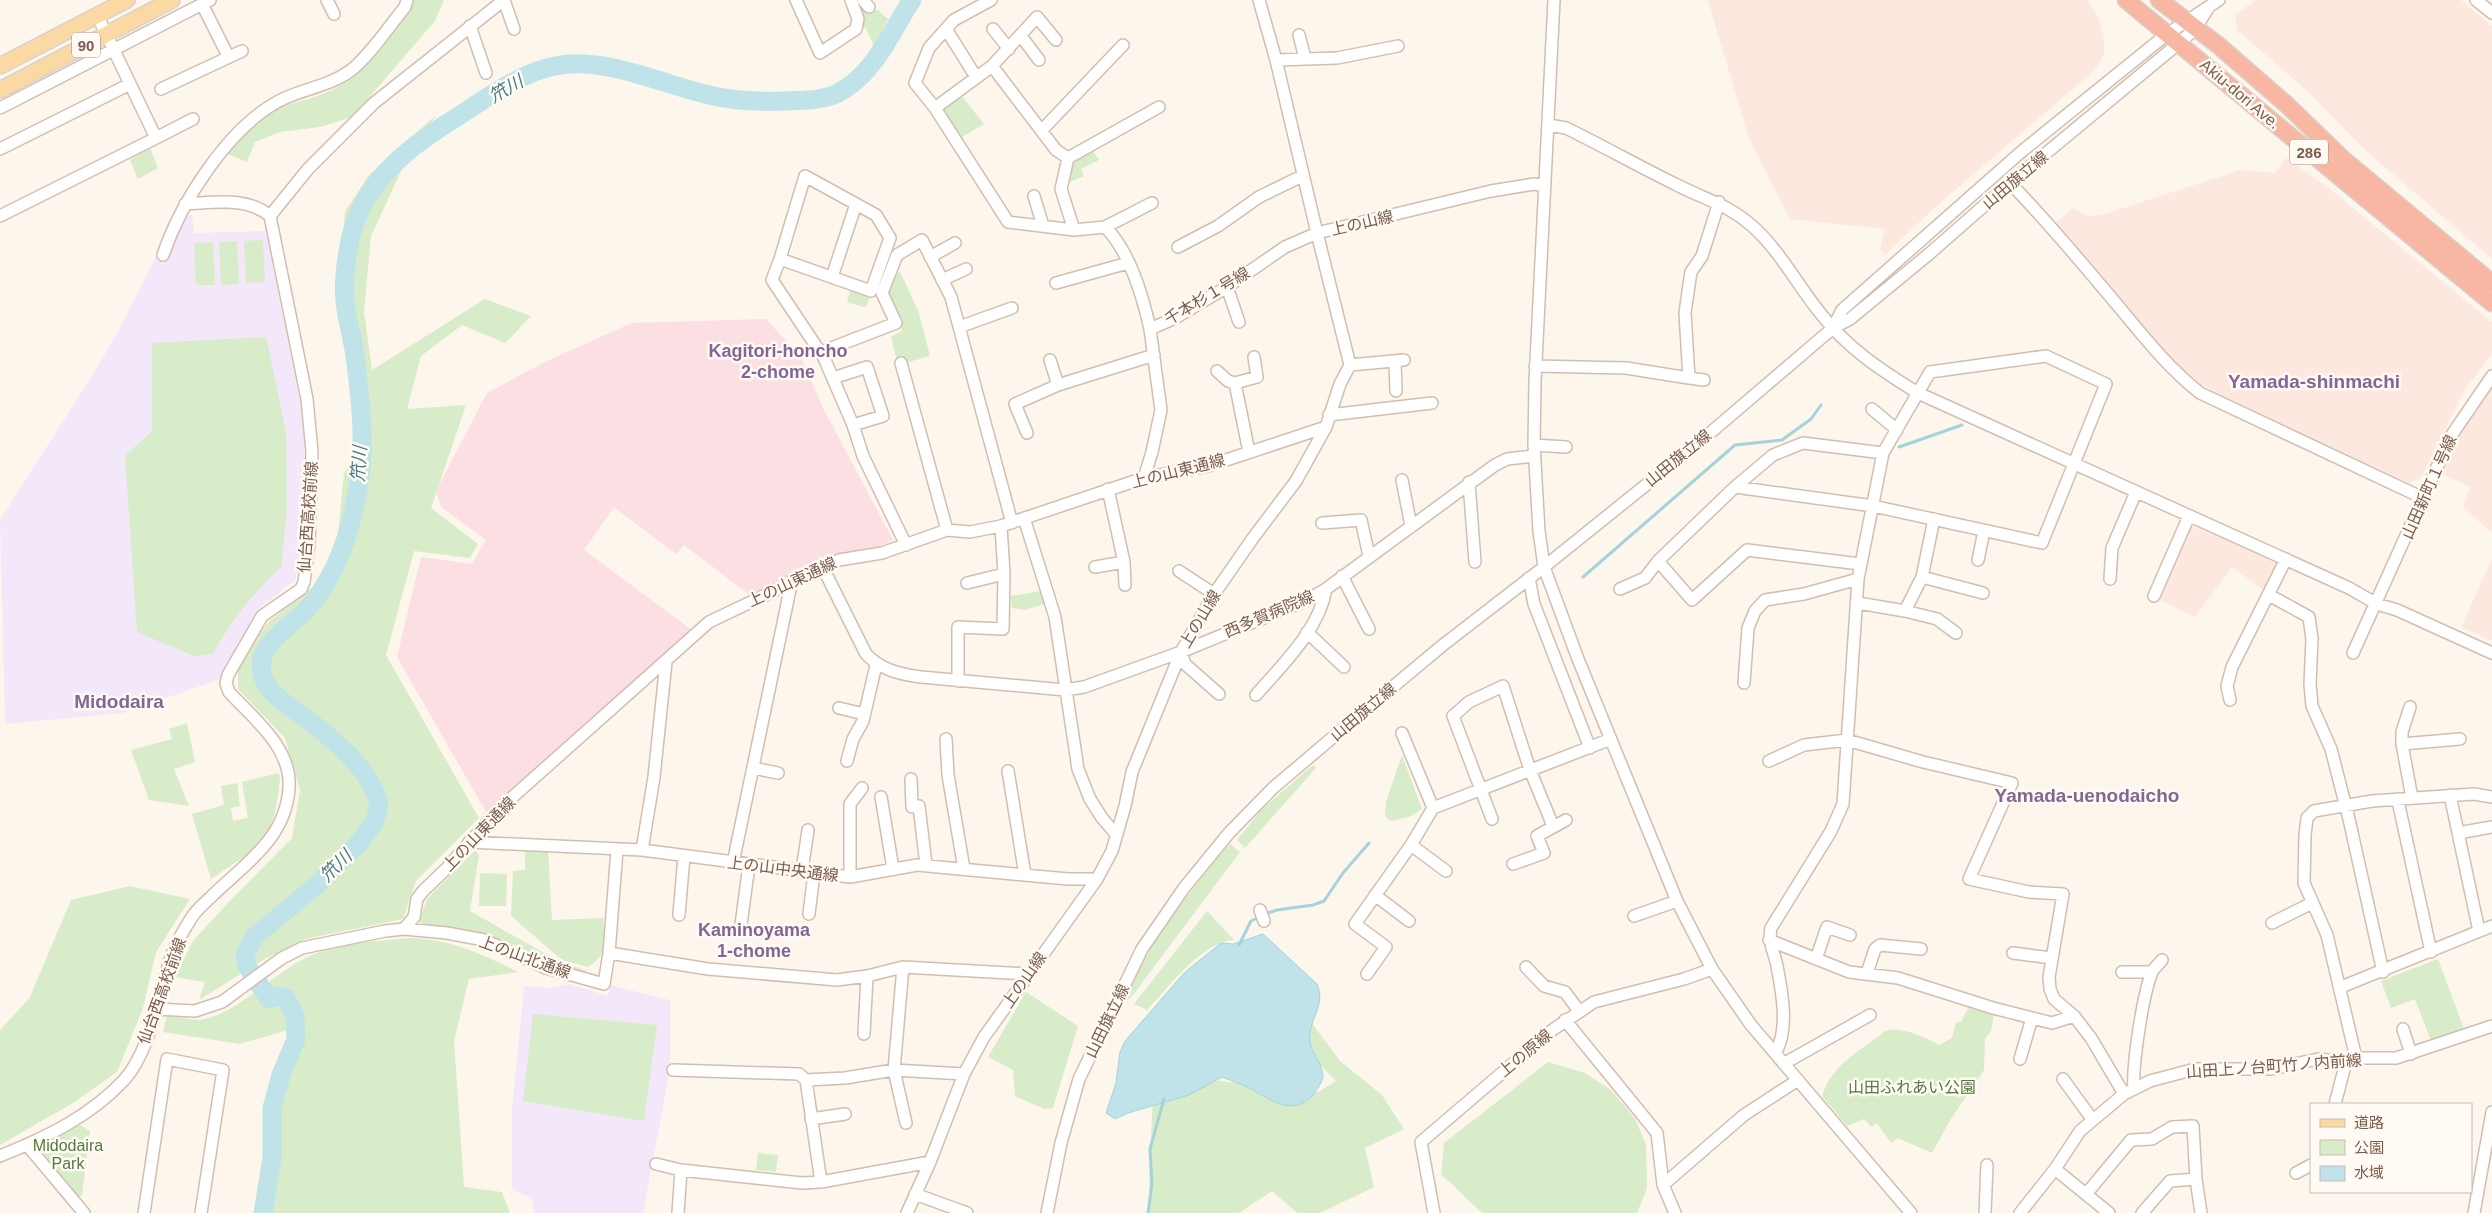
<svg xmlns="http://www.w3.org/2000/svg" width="2492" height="1213" font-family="Helvetica,'Noto Sans JP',sans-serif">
<rect width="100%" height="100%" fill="#fdf6ec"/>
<path fill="#fde8e0" d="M1708,0h380l11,19 5,18v17l-8,15 -163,140 -48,46 -5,-6 5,-20 -95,-10 -41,-80z
M2256,0h205l31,26v233l-126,-108 -60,-61 -69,-60 -2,-15z
M2286,158l40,28 166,136v32l-28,37 -43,87 -12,5 -192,-89 -29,-20 -24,-22 -108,-129 17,-15 14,8 15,-1 138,-45 35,3z
M2492,386v147l-29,-26 7,-20 -30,-14 13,-31z
M2191,526l88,35 -14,30 -33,-24 -37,50 -37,-18z
M2492,559v82l-31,-14z"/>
<path fill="#f3e8fa" d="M186,215h6l2,18 72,-2 35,176 5,66 -3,71 -8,36 -38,30 -39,70 -95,33 -118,11 -5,-204 90,-141 25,-42 43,-84z
M569,984l39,12 2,-11 60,15v70l-27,143h-109l-2,-15 -20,-8v-80l12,-124 27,2z"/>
<path fill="#fbdfe3" d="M766,319l35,38 22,51 70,132 -18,8 -31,4 -37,14 -56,30 -67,-51 -8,9 -62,-47 -30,43 109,81 -103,88 -101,98 -92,-160 24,-100 51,7 14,-24 -45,-33 -5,-16 51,-98 60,-32 85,-38z"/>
<path fill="#d8ecc9" d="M411,0h33l-9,21 -83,96 -32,10 -40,5 -25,10 -8,20 -20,-8c12,-17 33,-40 54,-47 22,-7 47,-12 67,-26 27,-20 45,-54 63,-81z
M862,5l7,5h9l10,9 -14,28 -8,-19h-6l-2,-19z
M961,95l23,29 -27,16 -18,-29z
M436,115l-32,50 -33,71 -7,76 8,58 113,-71 46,17 -26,27 -43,-18 -41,31 -14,53 59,-4 -35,103 47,36 -8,14 -56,-7 -28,104 93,163 -63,63 -13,38 -98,20 -40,20 -66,41 6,-18 -30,-5 18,-36 33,-36 66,-67 8,-48 -15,-52 -47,-49v-20l29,-46 43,-34 23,-4 11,-112 22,-30 -18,-74 -10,-55 7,-102 23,-36z
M150,148l8,20 -20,11 -8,-19z
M1093,151l6,9 -18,9 3,7 -14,6 1,-19z
M263,240l2,42 -19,1 -2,-42z
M237,241l2,43 -18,1 -2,-43z
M213,242l2,43h-19l-2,-42z
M900,271l19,42 11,43 -32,9 -7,-28 11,-6 -16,-37 9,-18z
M851,288l20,4 -4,13 -3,2 -17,-5z
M266,337l20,95 1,76 -6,59c-27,26 -50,53 -68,87l-19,2 -57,-24 -12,-176 27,-25v-88z
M1042,591l2,13 -19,6 -13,-2 -1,-12z
M187,723l8,39 -21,7 15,37 -40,-6 -18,-50 41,-11 -3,-10z
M1402,755l20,54 -13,8 -19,4 -5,-5 1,-14z
M1313,765l3,3 -71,80 -8,-8 25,-31z
M278,773l2,3c-4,62 -19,70 -69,103l-19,-65 32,-9 -3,-19 16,-3 3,23 -9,2 2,13 15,-3 -6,-36z
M1230,844l10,8 -107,143 -8,8 -3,-2 36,-66 54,-71z
M525,848l23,1 4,71 51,-2c1,22 6,37 -15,49l-26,-7 -51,-44 2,-45 12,-1z
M475,850l4,5 -9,56 83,47 34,13 -4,5 -33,-11 -35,-20 -47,-15 -45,-4 -4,-4 8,-23z
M480,873l27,1 -1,32h-27z
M130,886l60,13 -34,53 -13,56 -26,64 -44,31 -73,42v-115l29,-31 42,-99z
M1207,911l27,29c-33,2 -65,47 -87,70l-13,-6z
M412,938c43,3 68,15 106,34l-49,7 -15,62 10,146 38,5 8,21h-238l16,-183 -48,14 -77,-12 4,-17c9,1 21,5 31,5 39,-4 75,-48 112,-64 32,-14 68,-15 102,-18z
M2438,959l26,70 -33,12 -16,-42 -24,9 -10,-27z
M1026,992l52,34 -25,82 -9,1 -29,-13 -2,-26 -25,-13z
M1968,1008l26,7 -3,17 -6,6 -1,32 -33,49 -19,34 -34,-15 -7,5 -14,-20 -6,4 -7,-8 -17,7 -25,-30c11,-34 38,-44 63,-65 17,-5 39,6 54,14l13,-7 4,-16h5z
M533,1014l124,11 -13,96 -121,-20z
M1308,1018l32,43 42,34 22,34 -39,19 9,39 -54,26h-23l-25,-22 -33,22h-91l5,-122 50,-12 115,13 18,-11 -41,-42z
M1548,1062l37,11 26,17 24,29 11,25 1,44 -10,25h-155l-41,-39 3,-31z
M80,1125l10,6 -8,64 -5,4 -38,-52z
M758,1153l20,2 -2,17 -20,-2z"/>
<path fill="#bfe3e8" stroke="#a5d3da" d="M1263,934l54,50c10,22 -10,36 -7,59 2,11 12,20 13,32 0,7 -6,14 -10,20 -20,22 -42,5 -62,-6 -9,-5 -19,-8 -29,-12l-33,18 -61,18 -13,6 -9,-6 10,-30 4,-31 5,-11 59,-68 37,-30 12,1z"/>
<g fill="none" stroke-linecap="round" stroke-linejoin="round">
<path stroke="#a5d3da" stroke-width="3" d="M1899,447l63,-22
M1583,577l152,-132 47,-5 29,-21 10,-14
M1265,914l12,-4 36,-5 11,-4 19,-28 26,-30
M1239,945l12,-24 8,-4
M1148,1213l4,-29 -2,-35 14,-50"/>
<path stroke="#bfe3e8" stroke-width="19" d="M263,1213l9,-55v-50l9,-33 15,-36 -1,-23 -9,-18 -7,-2 -10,3 -22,-33 -2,-11 9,-18 64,-53 42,-42 15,-21 4,-16c-8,-34 -39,-60 -66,-81 -17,-14 -46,-28 -51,-51 -7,-27 28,-46 44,-63 32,-34 46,-82 53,-128 7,-41 1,-86 -4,-127 -2,-15 -7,-31 -9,-46 -4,-24 0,-50 5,-73 12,-50 51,-84 92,-110 33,-20 74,-53 112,-60 47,-10 105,17 150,28 26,7 53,8 80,7 18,-1 37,0 53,-8 37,-19 52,-60 74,-93"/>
<g stroke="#d1beb0" stroke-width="14">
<path id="minor" d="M327,0l7,14
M796,0l24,53 36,-24 2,-10 -7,-19
M863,0l6,7
M991,0l-37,20 -25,28 -14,35 20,25 73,114 66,8
M1554,0l-19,382 -1,63 5,86 5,36 34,92 99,242 35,68 39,56 160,188
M2476,0l16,13
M202,4l26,52
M470,26l16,47
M946,29l30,48
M993,29l16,20
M1299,35l6,23
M1021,36l18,24
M1276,60l61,-2 61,-12
M992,66l64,84 12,8
M161,89l81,-38
M0,108l210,-108
M935,108l57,-42 45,-49 19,23
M1549,125l17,3c37,18 74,39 111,57 27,14 50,19 74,40 29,25 46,60 70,89 26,34 61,57 97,79l431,195 28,16 20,6 95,43
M1042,130l81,-85
M156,138l37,-19
M0,149l130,-65
M2010,183c40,41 77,86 114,130 24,29 46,56 76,80l223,105
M1034,196l9,30
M0,216l156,-78 -59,-123
M270,216l38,-47 66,-66 130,-103 10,29
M1105,227l47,-24
M1178,247l40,-21 41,-29 43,-21
M163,255c18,-53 64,-125 114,-153 23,-13 51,-15 73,-31 18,-13 40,-46 55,-64l2,-7
M930,257l25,-14
M780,259l25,-83 71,39 14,23 -19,53 -91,-32 -8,21 52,78 29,67 10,31 43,89
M832,277l24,-73
M942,280l24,-11
M1056,283l72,-20
M1227,287l12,35
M959,327l53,-19
M1833,328l9,-18 179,-158 146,-118 52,-34
M1150,329c-7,-32 -21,-79 -45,-102l-31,3 -13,-41 7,-31 91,-51
M821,352l75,-29 -14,-30 15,-38 25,-15 29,57 61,226
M1050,360l8,25
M1395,361l1,30
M901,363l46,167
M1350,365l54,-5
M1535,366l91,2 63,10
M1217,371l11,10 7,2
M833,378l34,-11 16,49 -30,9
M1704,380l-15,-2 -4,-65 3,-21 3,-20 11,-16 17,-54
M1872,409l25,21
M1329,415l103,-12
M1027,433l-12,-29 43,-19 96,-30
M1534,445l32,2
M1249,452l-14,-69 22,-6 -3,-20
M1144,478l8,-26 9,-42 -11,-81 25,-11 52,-31 58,-40 32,-14 -41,-173 -17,-60
M1402,480l9,46
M1469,482l6,80
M1735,487l138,19 169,37 64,-159 -60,-28 -116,16 -47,81 -25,126 -15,225 -12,27 -60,97c-3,17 3,22 6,38 5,26 12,62 -1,86
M1108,489l16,73 1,23
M1024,518l31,99 23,152 12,30 12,19 14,16
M1322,523l39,-3 8,36
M1978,560l6,-29
M1658,561l34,39 55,-50 113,14
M822,566l44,88c15,16 33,20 55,23l144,13 19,-3 97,-35 126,-52 19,-11 169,-124 12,-6 27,-3
M1095,567l29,-5
M1179,571l35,23
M1342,576l27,53
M1922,577l61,16
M1529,578l5,26 56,144
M2110,579l2,-31 24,-56
M967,583l37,-9
M1620,589l25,-11 13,-17 77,-74 38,-32 30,-12 80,10
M2269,595l40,22 3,22 -2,45 2,22 19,43 18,70 34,153
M2154,596l35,-80
M1858,603l47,8 32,8 19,14
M1905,611l17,-34 12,-58
M1307,632l37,35
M1181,652l4,12 34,30
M2353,653l98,-217 41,-60
M958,681v-54l45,2 1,-55 -3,-48
M1744,683l4,-55 7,-17 10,-11 39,-6 54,-15
M1256,695c27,-31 63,-65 70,-106
M2230,700l-3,-14 5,-19 54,-108
M2410,707l-8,25v12l10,54
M839,708l25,6
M1402,733l31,75
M946,739l2,36 16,94
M2402,744l58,-5
M847,761l6,-22 10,-18 13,-56
M1769,761l35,-16 43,-5 76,22 89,21 -43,96 60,13 34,2 -14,83 1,12 4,10 20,17 17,22 33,56
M753,768l25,5
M1008,771l17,104
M911,779l1,28 7,-1 7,59
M2450,795l29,136
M881,797l12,72
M2398,801l33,151
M1492,819l-39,-103 16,-14 34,-16 27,84 23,56
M2458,833l34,-6
M469,842l173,8 208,27 67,-12 151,14h29
M1411,845l35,26
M642,850l12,-73 12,-115
M733,863l59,-283
M1513,864l31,-11 -7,-17 29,-16
M802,871l6,-41
M850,877v-73l12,-16
M1375,895l34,26
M1260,910l4,11
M809,914l5,-41
M679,915l5,-59
M1634,916l43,-15
M2272,923l40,-20
M741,925l8,-60
M404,929l10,-12 3,-18 6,-8 24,-23 50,-57 212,-189 130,-62 43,-7 65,-23 23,2 31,-6 143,-48 64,-12 118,-39
M1769,940l80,32 49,6 95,30 59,15 22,-7
M609,953l99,16 129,11 30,-4 36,-9 125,7
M2013,953l39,5
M1816,959l11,-32 23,8
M903,967l-9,103 12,53
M1526,967l18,19 21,6 14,19
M2122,972h30
M1867,973l8,-24 5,-4 41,4
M1367,974l19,-27 -31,-23 56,-79 22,-37 178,-69
M2341,987l151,-61
M156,1009l39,2 27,-9 60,-44 20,-10 83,-17 19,-2 43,4 37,7 62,28 58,16 5,-31 8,-103
M1565,1020l92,113 6,52 12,28
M2403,1029l8,25
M864,1034l3,-58
M2356,1058l-29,-123 -23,-52 1,-48 2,-17 7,-7 58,-10 102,-7 18,3
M2020,1059l12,-41
M1785,1063l85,-48
M673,1070l126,4 7,6 39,-2 49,-8 70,4
M2063,1079l29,40
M806,1080l15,102
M2134,1089c-2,-24 9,-95 18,-117 2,-4 7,-8 10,-12
M2335,1104l11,-42
M811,1119l34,-5
M27,1145l57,68
M0,1156c45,-18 91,-40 124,-76 27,-29 35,-89 48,-126 5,-13 13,-26 20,-37 5,-8 14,-15 21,-22 33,-32 73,-57 76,-107 3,-40 -35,-69 -60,-96l-3,-9 2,-8 34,-59 39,-27 3,-7 5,-38 3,-92 -5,-53 -37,-183c-23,-20 -57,-13 -85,-12
M656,1164l25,6
M2055,1169l54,44
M2296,1173l15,-8
M1663,1185l81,-70 54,-35
M2087,1193l44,-53 21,-1 20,-12 21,-1 3,53 5,34
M915,1194l52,19
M144,1213l23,-154 56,11 -22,143
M678,1213l3,-43 121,13 19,-1 109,-20
M907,1213l23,-51 34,-88 20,-37 113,-158 15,-28 13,-45 7,-34 49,-120 33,-58 39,-56 43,-57 30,-54 14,-43 10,-19 -33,-132 174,-42 43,-7 11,2
M1047,1213l14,-70 18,-64 63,-130 42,-61 45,-55 44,-45 92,-78 78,-65 101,-78 159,-128 130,-111 17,-9 79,-65 81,-71 169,-140 16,-14 14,-22
M1434,1213l-13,-71 130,-111 43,-29 90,-23 28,-10
M1985,1213l2,-48
M2020,1213l35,-44 25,-38 44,-37 26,-13 45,-12h77l46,-10 28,3 10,-4h40l96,-32
M2142,1213l28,-32 26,-2
M2474,1213l18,-101"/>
</g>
<g stroke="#dad1cd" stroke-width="18">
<path id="major" d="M0,66l127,-66
M0,90l172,-90"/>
</g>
<g stroke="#dad1cd" stroke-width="19">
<path id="highway" d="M2126,0l366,303
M2159,0l59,45 68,59 58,56 148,123"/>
</g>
<use href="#minor" stroke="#fff" stroke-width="11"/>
<use href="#major" stroke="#fbd9a5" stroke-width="15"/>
<use href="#highway" stroke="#f7b7a3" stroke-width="16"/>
</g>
<g text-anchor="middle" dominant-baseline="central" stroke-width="5" stroke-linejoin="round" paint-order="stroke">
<g fill="#fffaf3" stroke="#a28b7f" stroke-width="1">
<rect x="72" y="32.5" width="28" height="25" rx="4"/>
<rect x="2290" y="139.5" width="38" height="25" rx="4"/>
</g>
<g font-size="15" font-weight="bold" fill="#7a5c4d">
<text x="86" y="45">90</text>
<text x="2309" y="152">286</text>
</g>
<g font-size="16" fill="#7a5c4d" stroke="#fffaf3">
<text transform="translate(2240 94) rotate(40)">Akiu-dori Ave.</text>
<text transform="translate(2015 180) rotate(-40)">山田旗立線</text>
<text transform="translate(1362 223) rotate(-13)">上の山線</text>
<text transform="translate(1207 296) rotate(-31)">千本杉１号線</text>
<text transform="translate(1678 458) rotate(-39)">山田旗立線</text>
<text transform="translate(1178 471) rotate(-14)">上の山東通線</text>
<text transform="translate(2429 487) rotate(-66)">山田新町１号線</text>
<text transform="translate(308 517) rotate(-86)">仙台西高校前線</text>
<text transform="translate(792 582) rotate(-25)">上の山東通線</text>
<text transform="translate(1269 614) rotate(-23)">西多賀病院線</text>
<text transform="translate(1200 619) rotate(-59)">上の山線</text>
<text transform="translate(1363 712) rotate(-40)">山田旗立線</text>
<text transform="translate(479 834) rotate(-46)">上の山東通線</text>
<text transform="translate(783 869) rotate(7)">上の山中央通線</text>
<text transform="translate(525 957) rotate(20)">上の山北通線</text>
<text transform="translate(1024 980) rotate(-55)">上の山線</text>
<text transform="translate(162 991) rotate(-70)">仙台西高校前線</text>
<text transform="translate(1107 1021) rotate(-64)">山田旗立線</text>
<text transform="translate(1525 1053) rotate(-40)">上の原線</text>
<text transform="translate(2274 1066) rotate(-4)">山田上ノ台町竹ノ内前線</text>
</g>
<g font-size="16" fill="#537a41" stroke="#fffaf3">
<text x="1912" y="1087">山田ふれあい公園</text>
<text x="68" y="1145">Midodaira<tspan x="68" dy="18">Park</tspan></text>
</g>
<g font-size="18" font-style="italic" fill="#437c86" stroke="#fffaf3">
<text transform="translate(506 89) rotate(-30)">笊川</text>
<text transform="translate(359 464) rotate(-86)">笊川</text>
<text transform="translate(336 866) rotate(-45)">笊川</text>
</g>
<g font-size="18" font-weight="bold" fill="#846695" stroke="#fffaf3">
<text x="778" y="351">Kagitori-honcho<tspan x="778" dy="21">2-chome</tspan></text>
<text x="754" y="930">Kaminoyama<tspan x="754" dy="21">1-chome</tspan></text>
</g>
<g font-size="19" font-weight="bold" fill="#846695" stroke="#fffaf3">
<text x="2314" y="381">Yamada-shinmachi</text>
<text x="119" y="701">Midodaira</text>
<text x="2087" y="795">Yamada-uenodaicho</text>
</g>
</g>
<rect x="2310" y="1103" width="162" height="90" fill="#fffaf3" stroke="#cabbb1"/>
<rect x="2320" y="1119" width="25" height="8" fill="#fbd9a5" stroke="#cabbb1"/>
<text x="2354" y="1128" font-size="15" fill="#7a5c4d">道路</text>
<rect x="2320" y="1140" width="25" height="15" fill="#d8ecc9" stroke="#cabbb1"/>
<text x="2354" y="1153" font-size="15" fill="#7a5c4d">公園</text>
<rect x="2320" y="1166" width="25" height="15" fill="#bfe3e8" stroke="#cabbb1"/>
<text x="2354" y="1178" font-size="15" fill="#7a5c4d">水域</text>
</svg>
